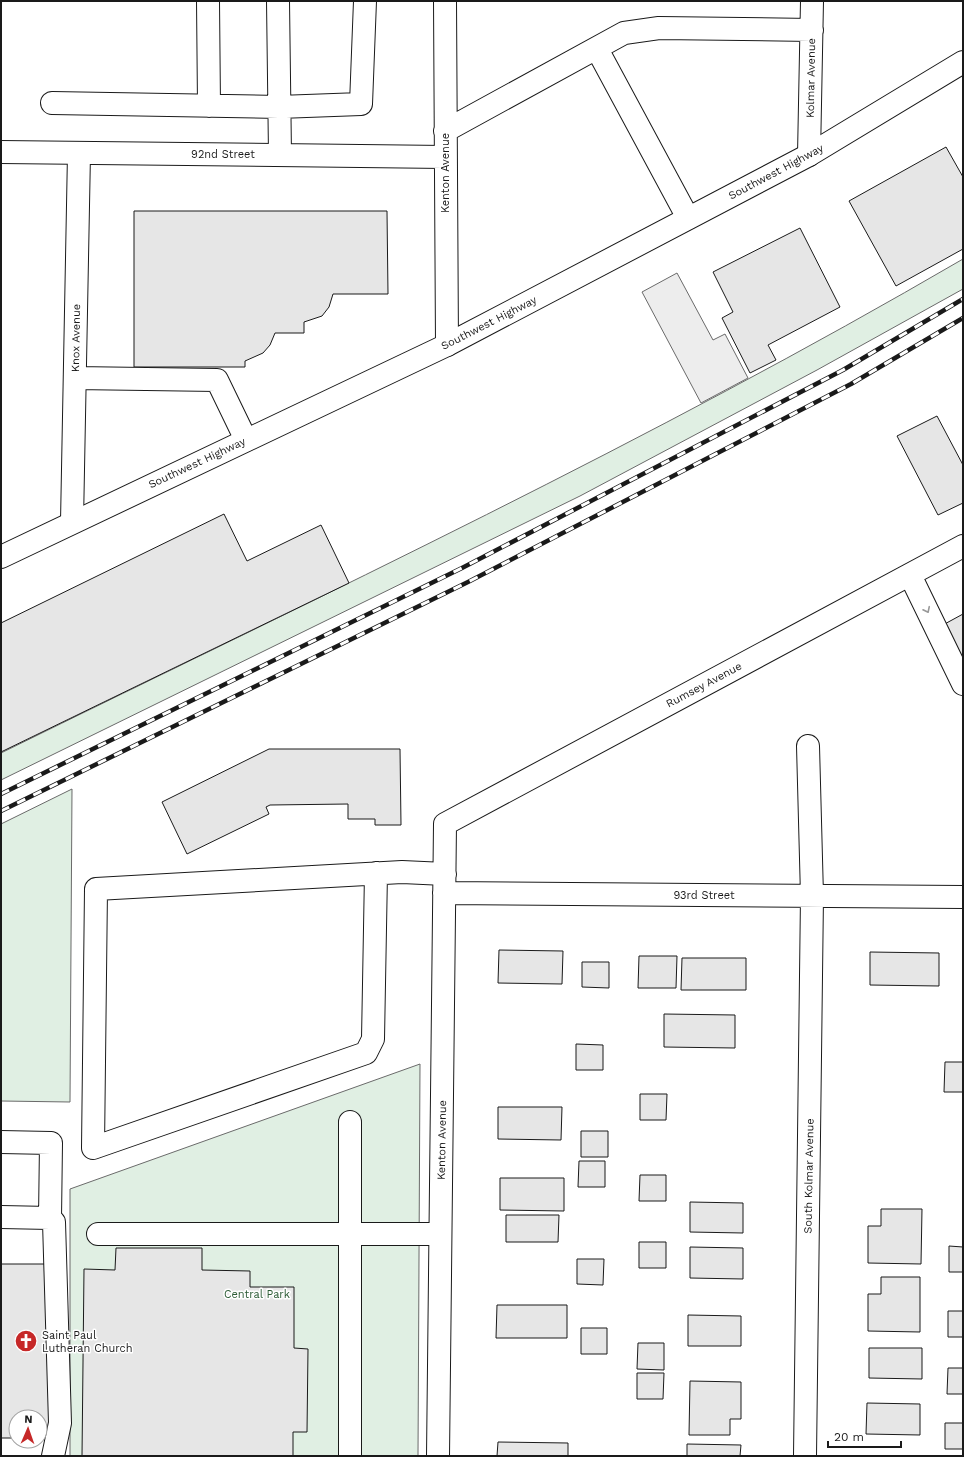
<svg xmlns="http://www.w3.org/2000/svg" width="964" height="1457" font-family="'Work Sans',sans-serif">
<rect width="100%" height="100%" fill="#fff"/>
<path fill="#e0efe3" stroke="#6a6a6a" d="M963,259v30l-146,81 -237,126 -579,284v-27c324,-159 650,-312 962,-494z
M72,789l-2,313 -69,-1v-277z
M420,1064l-2,392h-348v-267z"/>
<path fill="#ededed" stroke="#6a6a6a" d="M677,273l36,67 12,-6 23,44 -47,25 -59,-111z"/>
<path fill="#e6e6e6" stroke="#1a1a1a" d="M946,147l17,30v72l-67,37 -47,-85z
M134,211h253l1,83h-55l-4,13 -7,9 -18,6v11h-29l-5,12 -7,8 -18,8v6h-111z
M800,228l40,79 -72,38 8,15 -26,13 -28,-55 11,-6 -20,-40z
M937,416l26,49v38l-25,12 -41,-79z
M224,514l23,47 74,-36 28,58 -348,169v-129z
M963,614v50l-22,-38z
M269,749h131l1,76h-26v-6h-27v-15l-78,1 -4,2 3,7 -82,40 -25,-52z
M499,950l64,1 -1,33 -64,-1z
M870,952l69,1v33l-69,-1z
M639,956h38l-1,32h-38z
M682,958h64v32h-65z
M582,962h27v26l-27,-1z
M664,1014l71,1v33l-71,-1z
M576,1044l27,1v25h-27z
M945,1062h18v30h-19z
M640,1094h27l-1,26h-26z
M498,1107h64l-1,33 -63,-1z
M581,1131h27v26h-27z
M579,1161h26v26h-27z
M640,1175h26v26h-27z
M500,1178h64v33l-64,-1z
M690,1202l53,1v30l-53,-1z
M881,1209h41l-1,55 -53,-1v-37h13z
M506,1215h53l-1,27h-52z
M639,1242h27v26h-27z
M949,1246l14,1v25h-14z
M690,1247l53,1v31l-53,-1z
M116,1248h86v22l48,1v16h44v61l14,1 -1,83h-14v24h-211l2,-187 31,1z
M577,1259h27l-1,26 -26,-1z
M1,1264h50l-1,175h-10v-22h-24v21h-15z
M881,1277h39v55l-52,-1v-37h13z
M497,1305h70v33h-71z
M948,1311h15v26h-15z
M688,1315l53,1v30h-53z
M581,1328h26v26h-26z
M638,1343h26v27l-27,-1z
M869,1348h53v31l-53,-1z
M948,1368h15v26h-16z
M637,1373h27l-1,26h-26z
M690,1381l51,1v37h-11v16h-41z
M867,1403l53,1v31l-54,-1z
M945,1423h18v26h-18z
M498,1442l70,1v13h-71z
M687,1444l54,1 -1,11h-53z"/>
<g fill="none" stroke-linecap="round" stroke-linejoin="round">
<g stroke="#1a1a1a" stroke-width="24">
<path id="minor" d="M208,1l1,105
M278,1l2,154
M445,1l2,344
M597,49l91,169
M52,103l227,4 82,-3 4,-103
M445,131l179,-98 35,-5 153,2
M1,152l444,5
M809,155l3,-154
M75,378l142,2 29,60
M72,522l7,-369
M910,575l53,109
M376,873l-3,166 -7,14 -273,95 3,-259 306,-17 43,2
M444,893l519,4
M1,1142l50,1 -1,75 -49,-1
M50,1218l4,4 6,201 -7,33
M98,1234h342
M350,1456v-334
M438,1456l7,-632 518,-278
M805,1456l7,-560 -4,-150"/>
</g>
<g stroke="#1a1a1a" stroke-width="24">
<path id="major" d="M1,557l446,-212 362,-190 154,-93"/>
</g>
<use href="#minor" stroke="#fff" stroke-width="22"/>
<use href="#major" stroke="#fff" stroke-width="22"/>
<g stroke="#1a1a1a" stroke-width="4.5">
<path id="rail" d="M1,794l461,-226 381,-198 120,-71
M1,811l467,-229 383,-198 112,-66"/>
</g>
<use href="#rail" stroke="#fff" stroke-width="3" stroke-dasharray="9" stroke-linecap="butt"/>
</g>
<defs><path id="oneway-chevron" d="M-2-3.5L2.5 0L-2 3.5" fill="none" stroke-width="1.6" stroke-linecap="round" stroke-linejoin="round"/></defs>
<use stroke="#989898" href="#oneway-chevron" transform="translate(927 610) rotate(64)"/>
<defs>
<g id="church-disc" transform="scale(1.15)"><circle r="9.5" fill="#c62828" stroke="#fff"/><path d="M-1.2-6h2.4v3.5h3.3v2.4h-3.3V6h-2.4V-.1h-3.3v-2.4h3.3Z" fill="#fff"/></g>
</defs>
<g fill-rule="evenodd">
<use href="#church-disc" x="26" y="1341"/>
</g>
<g text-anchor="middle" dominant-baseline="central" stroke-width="3" stroke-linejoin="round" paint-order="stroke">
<g font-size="11" fill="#1a1a1a" stroke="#fff">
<text transform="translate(811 78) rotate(-89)">Kolmar Avenue</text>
<text x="223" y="154">92nd Street</text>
<text transform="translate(776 172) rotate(-28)">Southwest Highway</text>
<text transform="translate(445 173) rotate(-90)">Kenton Avenue</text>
<text transform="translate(489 323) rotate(-27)">Southwest Highway</text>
<text transform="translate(76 338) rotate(-89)">Knox Avenue</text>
<text transform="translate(197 463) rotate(-25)">Southwest Highway</text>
<text transform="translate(704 685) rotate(-28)">Rumsey Avenue</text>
<text x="704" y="895">93rd Street</text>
<text transform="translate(442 1140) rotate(-89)">Kenton Avenue</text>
<text transform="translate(809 1176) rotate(-89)">South Kolmar Avenue</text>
</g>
<g font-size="11" fill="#2b5a34" stroke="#fff">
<text x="257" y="1294">Central Park</text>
</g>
<g font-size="11" fill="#1a1a1a" stroke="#fff" text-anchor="start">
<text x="42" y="1335">Saint Paul<tspan x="42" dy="13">Lutheran Church</tspan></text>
</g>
</g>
<rect width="964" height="1457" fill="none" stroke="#1a1a1a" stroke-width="4"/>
<g transform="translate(28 1429) rotate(2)"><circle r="19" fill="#ffffff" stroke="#a3a3a3"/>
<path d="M0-3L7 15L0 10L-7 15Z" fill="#c62828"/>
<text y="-6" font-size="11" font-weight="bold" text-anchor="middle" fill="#1a1a1a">N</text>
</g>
<path d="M828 1441v6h73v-6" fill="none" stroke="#1a1a1a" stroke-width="2"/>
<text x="834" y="1441" font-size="12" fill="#1a1a1a" stroke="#ffffff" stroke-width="3" paint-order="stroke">20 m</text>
</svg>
